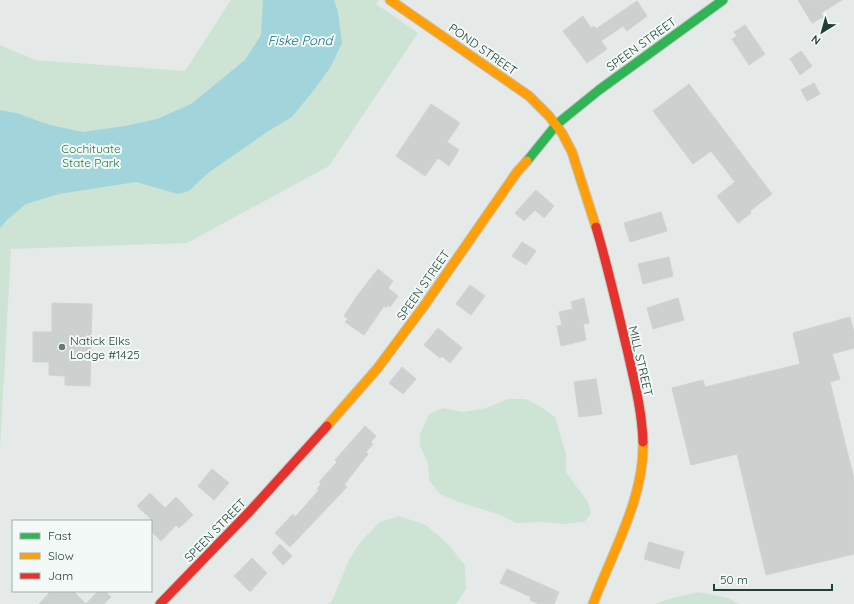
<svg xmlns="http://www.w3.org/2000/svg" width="854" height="604" font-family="Quicksand,sans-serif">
<rect width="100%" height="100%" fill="#e5eae8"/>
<path fill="#cde4d4" d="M231,0h148l-3,4 42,29 -89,133 -142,77 -176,6 -11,201v-405l35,15 150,11z
M508,399h18l15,8 14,10 11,37v18l22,30 3,12 -7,8 -21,2 -20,-2 -27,1 -18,-9 -40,-12 -18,-8 -11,-14 -1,-16 -8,-18v-12l9,-20 14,-6 19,4 24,-4z
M399,516l27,9 23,20 16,21 1,23 -10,15h-128l4,-3 17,-41 12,-19 19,-19z
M699,592l29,6 11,6h-84l17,-6z"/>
<path fill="#a2d4dc" d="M263,0h71l4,12 4,31 -12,25 -16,22 -22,27 -25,15 -59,41 -19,18 -11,3 -42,-12 -77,12 -33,10 -18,15 -8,9v-118l16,3 34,12 33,7 42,-6 32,-7 34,-15 54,-44 16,-25z"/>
<path fill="#ccd1cf" stroke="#cdd3d1" d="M798,0h44l-21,13 2,4 -11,6z
M637,1l10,15 -20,15 -4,-5 -22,15 6,8 -20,14 -24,-32 20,-15 8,12 3,-2 2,3z
M745,25l20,29 -16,11 -17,-26 5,-3 -3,-4z
M801,51l11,15 -12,9 -10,-16z
M814,83l6,11 -13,7 -6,-11z
M689,84l83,110 -22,17 1,2 -13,10 -21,-27 18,-14 -24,-31 -18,13 -40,-53z
M431,104l29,19 -13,19 12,8 -10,16 -11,-8 -13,18 -29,-20z
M536,190l18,16 -10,12 -9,-8 -11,11 -9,-8z
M661,212l6,19 -37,11 -6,-19z
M522,242l14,9 -10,14 -14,-9z
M669,257l4,19 -30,8 -5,-20z
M378,269l15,12 -5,7 10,8 -8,11 -3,-2 -1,3 -2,-2 -20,29 -19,-13 3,-3 -4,-3 13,-20z
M470,285l15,11 -14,19 -15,-11z
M584,298l5,25 -6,1 3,16 -25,6 -4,-20 5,-1 -3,-13 14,-3 -2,-7z
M678,298l6,22 -31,9 -6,-21z
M52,303l40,1 -2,82 -25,-1v-9l-16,-1v-13h-16v-30h19z
M850,317l4,15v16l-22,6 8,25 -10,3 24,97v75l-88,21 -29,-121 -46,11 -19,-77 31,-8 2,7 95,-23 -7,-31z
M438,328l24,20 -12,15 -8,-7 -2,2 -16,-13z
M402,367l14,12 -13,15 -14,-11z
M596,379l6,35 -23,3 -5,-35z
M365,426l11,10 -5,6 2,2 -7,8 2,2 -24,31 3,2 -57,60 -15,-14 18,-19 2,3 24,-27 -2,-1 4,-5 -2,-2 18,-20 -2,-2z
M212,469l17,14 -15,17 -16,-14z
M150,493l15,15 11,-11 17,18 -14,13 -3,-3 -15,16 -10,-10v-12l-14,-13z
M649,542l35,10 -5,17 -35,-10z
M280,544l12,12 -9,9 -11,-12z
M252,558l15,15 -17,19 -16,-16z
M507,569l52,23 -5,12h-15l-9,-4 1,-3 -31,-14z
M51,591h22l13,13 12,-13h7l6,6 -7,7h-65z"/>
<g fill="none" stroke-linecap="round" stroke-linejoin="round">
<g stroke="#c0c8c5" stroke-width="11">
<path id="fast" d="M527,161l30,-37 42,-34 124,-90"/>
</g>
<g stroke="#c0c8c5" stroke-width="11">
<path id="slow" d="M390,0l139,96 20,20 13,17 10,19 24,75
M327,426l50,-57 47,-63 93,-134 10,-11
M593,604c19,-51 52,-107 50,-162"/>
</g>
<g stroke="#c0c8c5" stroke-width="11">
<path id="jam" d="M596,227c12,40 21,81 31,122 7,31 15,61 16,93
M160,604l90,-93 77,-85"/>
</g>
<use href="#fast" stroke="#30b455" stroke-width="9"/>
<use href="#slow" stroke="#ff9f0a" stroke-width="9"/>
<use href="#jam" stroke="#e5322d" stroke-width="9"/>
</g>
<circle fill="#657c75" stroke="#f3f9f6" stroke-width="1.5" cx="62" cy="347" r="4"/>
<g text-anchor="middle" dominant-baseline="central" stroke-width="4" stroke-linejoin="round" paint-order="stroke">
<g font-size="12" fill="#204037" stroke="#f3f9f6">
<text transform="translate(641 44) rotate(-36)">SPEEN STREET</text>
<text transform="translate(483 49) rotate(35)">POND STREET</text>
<text transform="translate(423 285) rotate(-55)">SPEEN STREET</text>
<text transform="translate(641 361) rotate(77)">MILL STREET</text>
<text transform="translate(215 530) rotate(-46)">SPEEN STREET</text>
</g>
<g font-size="12" fill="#267b46" stroke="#f3f9f6">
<text x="91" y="148">Cochituate<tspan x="91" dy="14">State Park</tspan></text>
</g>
<g font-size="12" fill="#204037" stroke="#f3f9f6" text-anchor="start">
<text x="70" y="340">Natick Elks<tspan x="70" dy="14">Lodge #1425</tspan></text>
</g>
<g font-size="13" font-style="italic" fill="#147082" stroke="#f3f9f6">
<text x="300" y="40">Fiske Pond</text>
</g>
</g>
<rect x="12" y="520" width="140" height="72" fill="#f3f9f6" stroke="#9fafaa"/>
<rect x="20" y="533" width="20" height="6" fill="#30b455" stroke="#9fafaa"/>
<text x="48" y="540" font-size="12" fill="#204037">Fast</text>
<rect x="20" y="553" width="20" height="6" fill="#ff9f0a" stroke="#9fafaa"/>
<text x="48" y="560" font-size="12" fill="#204037">Slow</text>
<rect x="20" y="573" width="20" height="6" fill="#e5322d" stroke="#9fafaa"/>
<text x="48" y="580" font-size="12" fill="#204037">Jam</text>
<g transform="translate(822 32) rotate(217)" stroke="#f3f9f6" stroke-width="3" paint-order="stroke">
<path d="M0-3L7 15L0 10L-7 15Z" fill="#204037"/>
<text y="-6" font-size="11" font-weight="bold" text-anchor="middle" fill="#204037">N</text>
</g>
<path d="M714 584v6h118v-6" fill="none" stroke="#204037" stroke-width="2"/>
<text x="720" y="584" font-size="12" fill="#204037" stroke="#f3f9f6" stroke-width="3" paint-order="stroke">50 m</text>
</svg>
